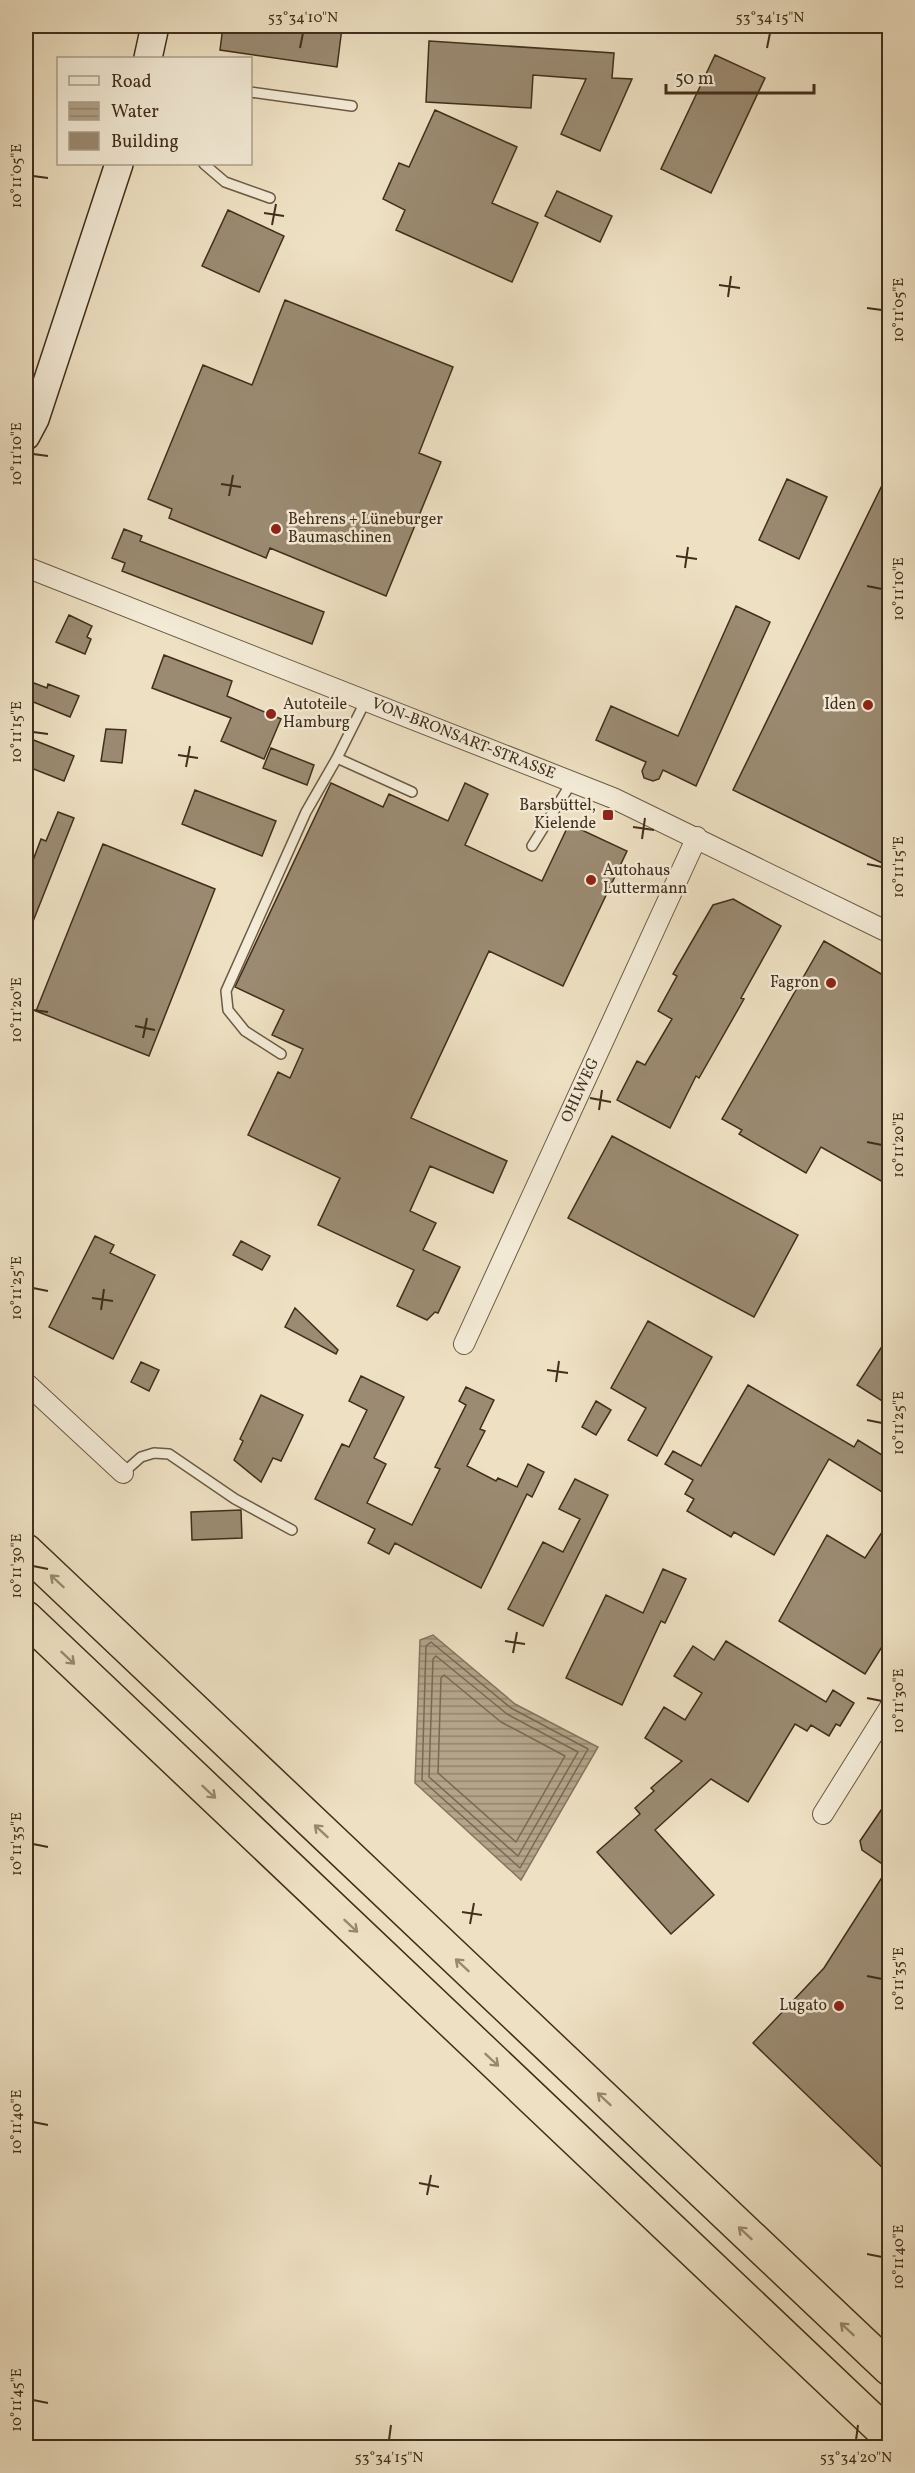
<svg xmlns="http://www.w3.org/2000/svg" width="915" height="2473" font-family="Vollkorn,serif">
<defs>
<pattern id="water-rules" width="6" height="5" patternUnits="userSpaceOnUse" patternTransform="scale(1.5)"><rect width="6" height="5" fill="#b3a48a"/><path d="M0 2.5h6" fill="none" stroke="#938670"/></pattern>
</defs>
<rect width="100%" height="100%" fill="#eee1c3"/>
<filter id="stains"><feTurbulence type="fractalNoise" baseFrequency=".00333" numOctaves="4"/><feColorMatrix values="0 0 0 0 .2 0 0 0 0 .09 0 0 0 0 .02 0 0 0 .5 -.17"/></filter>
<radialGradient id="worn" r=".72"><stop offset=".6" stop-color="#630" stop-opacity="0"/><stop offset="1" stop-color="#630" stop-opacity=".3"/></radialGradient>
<path fill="url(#water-rules)" stroke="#85755e" stroke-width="1.5" d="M433,1635l82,69 83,43 -77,133 -106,-97 5,-143z"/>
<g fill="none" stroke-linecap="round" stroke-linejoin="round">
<path stroke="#7a6952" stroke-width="1.5" d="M431,1642l80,66 77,41 -68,119 -98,-88 4,-134z
M436,1656l71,58 71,38 -60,104 -89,-79 4,-118z
M444,1675l57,47 64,34 -49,86 -78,-69 3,-95z"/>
</g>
<path fill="#9b8b72" stroke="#412e1b" stroke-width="1.5" d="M223,26l119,2 -5,39 -117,-17z
M429,41l185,12 -2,25 20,1 -32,72 -39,-17 25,-55 -53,-4 -2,33 -105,-6z
M715,55l50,23 -54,115 -50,-24z
M435,110l82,37 -25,56 46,20 -26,59 -116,-52 9,-20 -22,-11 16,-36 10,4z
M557,191l55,25 -12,26 -55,-26z
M228,210l56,26 -25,56 -57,-26z
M285,300l168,67 -34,86 22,9 -55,134 -116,-48 -4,10 -97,-40 3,-9 -24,-10 55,-134 49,20z
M890,469v380l-8,14 -149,-73z
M787,479l40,18 -28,62 -40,-19z
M124,529l18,7 -2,5 184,71 -12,32 -190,-73 3,-8 -13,-5z
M736,606l34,16 -74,164 -33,-16 -4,9 -6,2 -9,-3 -2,-7 4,-9 -50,-22 15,-34 67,30z
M69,615l23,11 -5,11 4,2 -6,15 -29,-12z
M164,655l68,26 -5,15 54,23 -17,40 -43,-18 10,-23 -79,-30z
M26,680l21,8 1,-4 31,12 -9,21 -44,-18z
M106,729l20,1 -4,33 -21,-2z
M26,737l48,19 -10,25 -38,-15z
M271,748l43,17 -7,20 -44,-17z
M331,783l52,24 6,-13 59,27 17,-38 23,11 -23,51 77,36 27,-57 58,27 -64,135 -74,-35 -78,167 96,43 -14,32 -63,-27 -20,45 26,12 -13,27 37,17 -22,46 -3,-1 -8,8 -30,-14 17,-36 -96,-45 22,-47 -92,-43 30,-63 12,6 13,-29 -31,-14 12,-25 -49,-23z
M195,790l81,31 -14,35 -80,-32z
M58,812l16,6 -48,121v-60l15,-40 5,2z
M103,844l112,45 -66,167 -113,-45z
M733,899l48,27 -40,72 3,1 -45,79 -3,-2 -26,52 -53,-28 20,-39 8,4 27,-46 -14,-8 19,-35 -4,-2 40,-69z
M824,941l66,38v207l-69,-39 -15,26 -67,-39 3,-4 -20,-11z
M612,1136l186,99 -44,82 -186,-99z
M95,1236l19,9 -4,8 45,22 -42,84 -64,-32z
M241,1241l29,15 -8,14 -29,-15z
M295,1308l43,42 -2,4 -51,-27z
M648,1321l64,36 -55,99 -29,-16 18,-32 -35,-20z
M890,1334v72l-33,-21z
M141,1362l18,8 -10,21 -18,-9z
M361,1376l43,21 -30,61 12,6 -19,39 45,22 28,-56 -5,-2 31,-62 -7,-4 7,-14 28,13 -14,29 5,2 -18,35 29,15 2,-3 19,9 11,-23 16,8 -12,25 -5,-3 -46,94 -86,-45 -6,11 -21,-11 7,-14 -60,-30 27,-55 7,3 18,-37 -18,-9z
M748,1385l106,62 4,-7 32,20v37l-61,-38 -55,96 -40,-23 -3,5 -44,-26 7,-12 -9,-5 8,-14 -28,-16 8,-13 28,15z
M261,1395l42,20 -22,46 -8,-3 -12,24 -27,-22 9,-19 -3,-2z
M596,1401l15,9 -15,25 -14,-8z
M575,1479l33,16 -65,131 -35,-17 35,-67 20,10 17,-33 -21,-10z
M241,1510l1,28 -50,2 -1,-28z
M890,1520v114l-25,40 -86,-53 48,-86 38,23z
M663,1569l23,10 -21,44 -4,-2 -39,84 -56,-27 40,-83 37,18z
M726,1641l100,61 7,-12 21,13 -14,23 -4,-2 -7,12 -18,-11 -4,6 -12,-7 -47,78 -37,-23 -56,51 59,65 -43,39 -74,-82 43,-38 -5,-6 19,-17 -3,-3 31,-27 -37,-23 19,-31 21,13 17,-27 -28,-17 19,-30 21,14z
M890,1797v378l-137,-132 71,-75 64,-100 -26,-18 -2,-9z"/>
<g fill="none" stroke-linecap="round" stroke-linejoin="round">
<g stroke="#6c5b45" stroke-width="12">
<path id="service" d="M250,92l102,14
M204,164l21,18 45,16
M366,700l-29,58 75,34
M532,846l40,-64
M281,1054l-36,-23 -17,-21 -2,-19 80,-179 31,-54
M123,1473l18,-16 13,-4 15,1 66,45 57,31"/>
</g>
<g stroke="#6c5b45" stroke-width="22">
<g id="minor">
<path id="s1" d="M26,567l587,231 277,135"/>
<path id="s2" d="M464,1344l233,-507"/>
<path d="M26,1383l97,90"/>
<path d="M823,1814l67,-107"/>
</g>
</g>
<g stroke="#412e1b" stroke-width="30">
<path id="secondary" d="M148,58l7,-32
M26,436l9,-17 84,-255"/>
</g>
<g stroke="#412e1b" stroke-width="36">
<path id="motorway" d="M26,1551l864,818
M26,1618l864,819"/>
</g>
<use href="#service" stroke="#f4ecd8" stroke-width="9"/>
<use href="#minor" stroke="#f4ecd8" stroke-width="20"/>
<use href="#secondary" stroke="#f4ecd8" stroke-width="27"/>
<use href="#motorway" stroke="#eee1c3" stroke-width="33"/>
</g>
<defs><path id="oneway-shaft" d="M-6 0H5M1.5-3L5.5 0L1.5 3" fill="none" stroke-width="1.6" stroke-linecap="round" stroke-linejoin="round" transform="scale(1.5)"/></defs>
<g stroke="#98886f">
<use href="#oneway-shaft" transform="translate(57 1581) rotate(-137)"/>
<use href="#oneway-shaft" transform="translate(68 1658) rotate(43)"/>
<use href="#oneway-shaft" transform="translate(209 1792) rotate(43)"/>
<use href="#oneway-shaft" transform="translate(321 1831) rotate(-137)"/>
<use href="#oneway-shaft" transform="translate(351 1926) rotate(43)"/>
<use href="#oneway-shaft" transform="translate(462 1965) rotate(-137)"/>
<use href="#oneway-shaft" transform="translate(492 2060) rotate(43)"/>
<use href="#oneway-shaft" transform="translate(604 2099) rotate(-137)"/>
<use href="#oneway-shaft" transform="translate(745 2233) rotate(-137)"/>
<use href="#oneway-shaft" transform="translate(847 2329) rotate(-137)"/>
</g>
<path fill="none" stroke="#412e1b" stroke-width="2" d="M300,48l3,-15M767,48l3,-15M33,176l15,2M264,213l20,3M272,225l4,-21M719,285l21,3M728,297l3,-21M867,308l15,2M33,454l15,2M221,484l20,3M229,496l4,-21M676,556l21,3M685,568l3,-21M867,586l15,3M33,732l15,2M178,755l20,3M186,767l4,-21M633,827l21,3M642,839l3,-21M867,864l15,3M33,1010l15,2M135,1026l20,4M143,1038l4,-20M590,1098l21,4M599,1110l3,-20M867,1142l15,3M33,1288l15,3M92,1298l21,3M101,1310l3,-21M547,1370l21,3M556,1382l3,-21M867,1420l15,3M33,1566l15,3M505,1641l20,3M513,1653l4,-21M867,1698l15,3M33,1844l15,3M462,1912l20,3M470,1924l4,-21M867,1976l15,3M33,2122l15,3M419,2183l20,4M427,2195l4,-20M867,2254l15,3M33,2400l15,3M389,2440l2,-15M856,2440l2,-15"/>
<g fill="#8f2418" stroke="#f4ecd8" stroke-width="2">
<circle cx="276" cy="529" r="6"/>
<circle cx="868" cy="705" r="6"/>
<circle cx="271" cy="714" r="6"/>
<rect x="602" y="809" width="12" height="12" rx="3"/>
<circle cx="591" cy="880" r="6"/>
<circle cx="831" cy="983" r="6"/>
<circle cx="839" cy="2006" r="6"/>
</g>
<g text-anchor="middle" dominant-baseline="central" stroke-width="5" stroke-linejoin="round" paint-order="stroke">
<g font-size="16" fill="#412e1b" stroke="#f4ecd8" text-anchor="end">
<text x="288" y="520" text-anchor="start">Behrens + Lüneburger<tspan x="288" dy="18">Baumaschinen</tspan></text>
<text x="283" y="705" text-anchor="start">Autoteile<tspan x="283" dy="18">Hamburg</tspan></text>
<text x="856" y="705">Iden</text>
<text x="596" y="806">Barsbüttel,<tspan x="596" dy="18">Kielende</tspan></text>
<text x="603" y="871" text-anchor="start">Autohaus<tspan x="603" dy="18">Luttermann</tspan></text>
<text x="819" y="983">Fagron</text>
<text x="827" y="2006">Lugato</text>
</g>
<g font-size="16" fill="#412e1b" stroke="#f4ecd8">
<text stroke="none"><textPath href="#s1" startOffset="470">VON-BRONSART-STRASSE</textPath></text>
<text stroke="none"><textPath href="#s2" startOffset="279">OHLWEG</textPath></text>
</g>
</g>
<rect width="915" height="2473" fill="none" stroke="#eee1c3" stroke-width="66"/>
<rect x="57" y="57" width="195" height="108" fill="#f4ecd8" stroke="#aca08c" stroke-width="1.5"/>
<rect x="69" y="76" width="30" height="9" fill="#f4ecd8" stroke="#aca08c" stroke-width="1.5"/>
<text x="111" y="87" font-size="18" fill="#412e1b">Road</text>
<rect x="69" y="102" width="30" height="18" fill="url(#water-rules)" stroke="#aca08c" stroke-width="1.5"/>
<text x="111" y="117" font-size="18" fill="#412e1b">Water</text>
<rect x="69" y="132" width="30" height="18" fill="#9b8b72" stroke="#aca08c" stroke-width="1.5"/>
<text x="111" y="147" font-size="18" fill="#412e1b">Building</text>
<path d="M666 84v9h148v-9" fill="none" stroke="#412e1b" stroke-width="3"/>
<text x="675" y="84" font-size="18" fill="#412e1b" stroke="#f4ecd8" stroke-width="4.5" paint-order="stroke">50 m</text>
<rect x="33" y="33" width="849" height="2407" fill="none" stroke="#412e1b" stroke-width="2"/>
<g font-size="15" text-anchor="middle" fill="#412e1b">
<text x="303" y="22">53°34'10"N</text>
<text x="770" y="22">53°34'15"N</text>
<text transform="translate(16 176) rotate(-90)" y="5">10°11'05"E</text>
<text transform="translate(898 310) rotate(-90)" y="5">10°11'05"E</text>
<text transform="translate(16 454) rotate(-90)" y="5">10°11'10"E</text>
<text transform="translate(898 589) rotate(-90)" y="5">10°11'10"E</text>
<text transform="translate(16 732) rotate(-90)" y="5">10°11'15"E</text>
<text transform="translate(898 867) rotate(-90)" y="5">10°11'15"E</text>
<text transform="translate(16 1010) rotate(-90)" y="5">10°11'20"E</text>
<text transform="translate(898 1145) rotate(-90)" y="5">10°11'20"E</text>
<text transform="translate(16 1288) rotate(-90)" y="5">10°11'25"E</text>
<text transform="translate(898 1423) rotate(-90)" y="5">10°11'25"E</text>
<text transform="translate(16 1566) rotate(-90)" y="5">10°11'30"E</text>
<text transform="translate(898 1701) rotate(-90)" y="5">10°11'30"E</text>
<text transform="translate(16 1844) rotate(-90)" y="5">10°11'35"E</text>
<text transform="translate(898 1979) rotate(-90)" y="5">10°11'35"E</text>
<text transform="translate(16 2122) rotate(-90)" y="5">10°11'40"E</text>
<text transform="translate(898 2257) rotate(-90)" y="5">10°11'40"E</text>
<text transform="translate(16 2400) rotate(-90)" y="5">10°11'45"E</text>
<text x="389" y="2462">53°34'15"N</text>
<text x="856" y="2462">53°34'20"N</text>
</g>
<rect width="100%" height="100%" filter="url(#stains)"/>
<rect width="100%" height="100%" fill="url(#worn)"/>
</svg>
